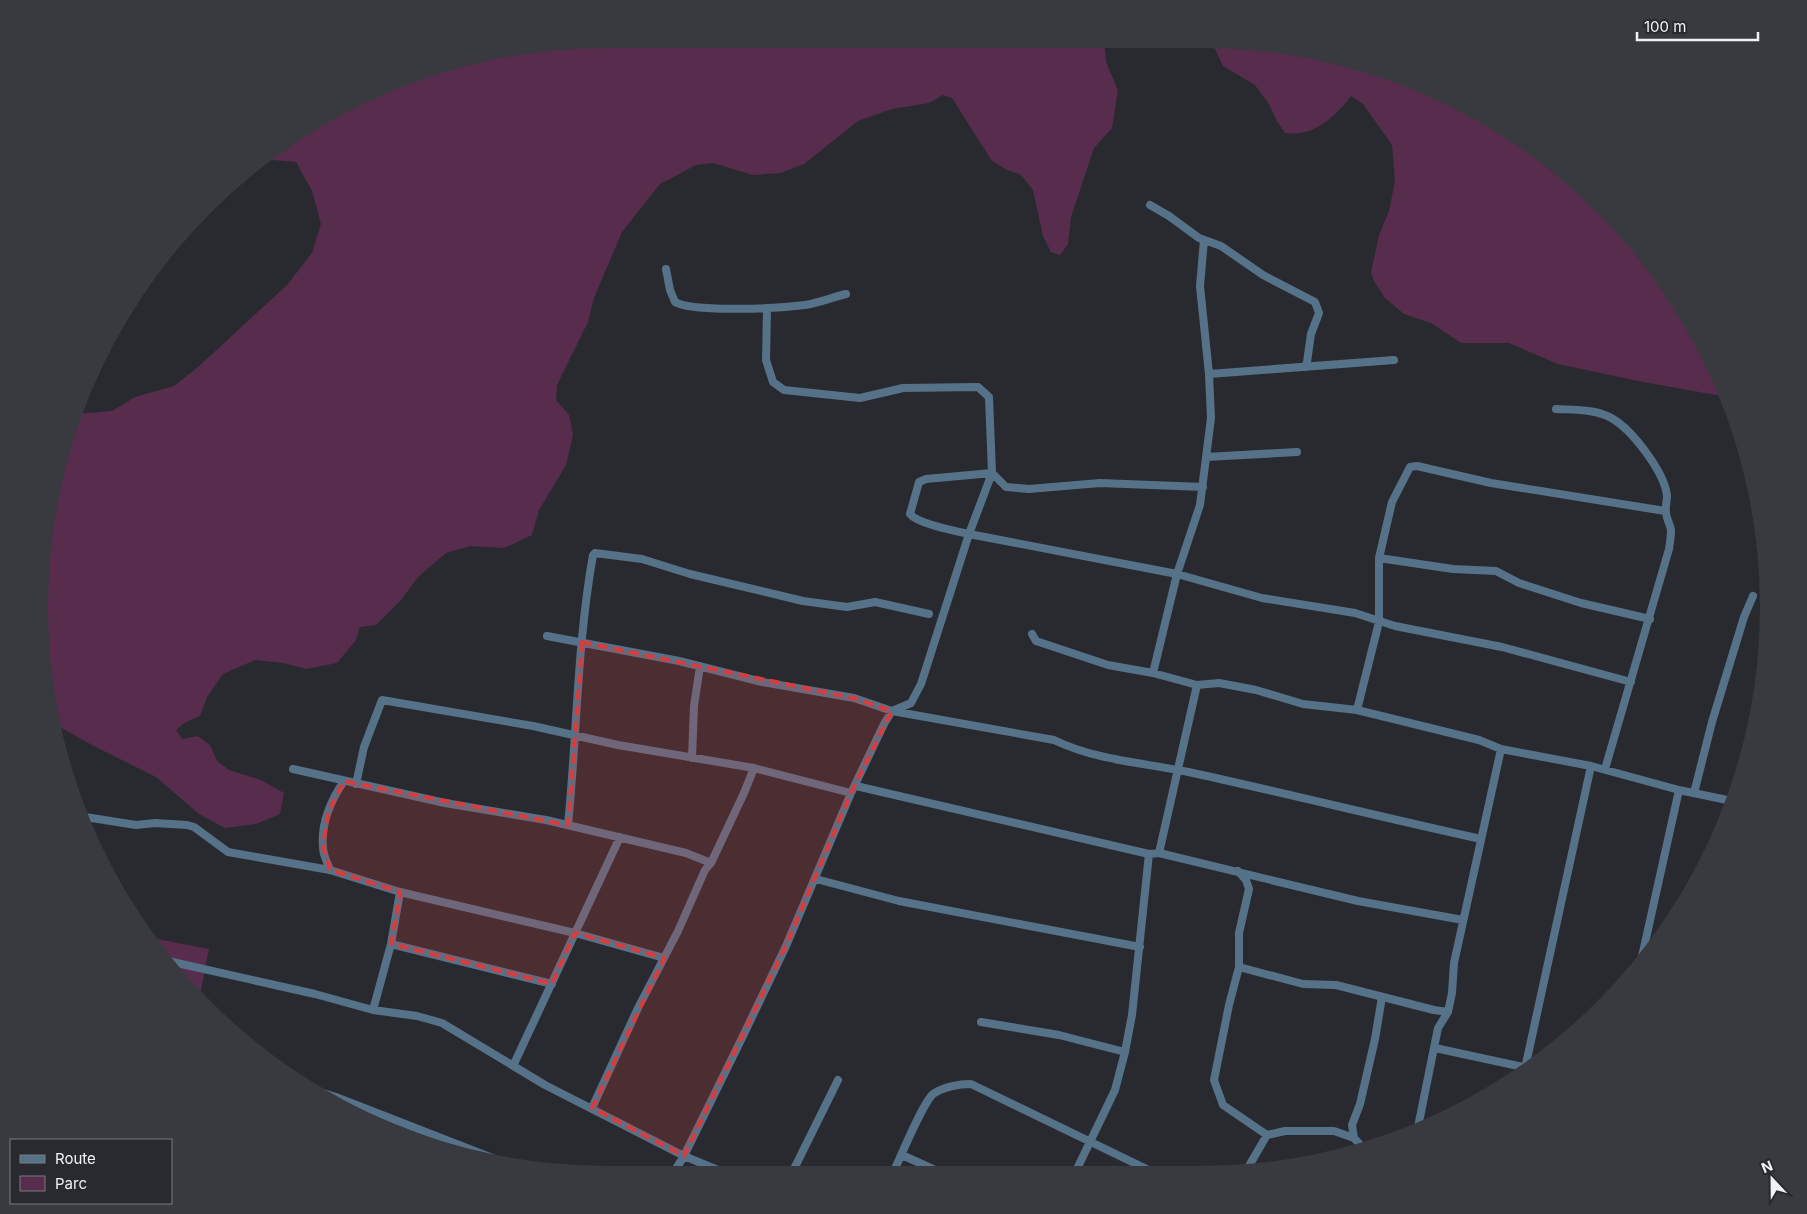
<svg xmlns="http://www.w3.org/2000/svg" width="1807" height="1214" font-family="Inter,sans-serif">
<rect width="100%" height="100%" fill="#292a30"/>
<path fill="#582c4d" d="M1104,39l2,23 12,28 -6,38 -18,20 -23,69 -3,27 -8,11 -9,-3 -8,-16 -10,-46 -13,-16 -13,-4 -15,-9 -40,-63 -9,-3 -14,8 -37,6 -34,12 -54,43 -24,9 -27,2 -40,-12 -17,2 -36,19 -38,48 -28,66 -6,24 -31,63 -1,15 13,15 4,20 -7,30 -27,45 -7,25 -28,13 -34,-2 -24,7 -28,24 -17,23 -25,25 -16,2 -4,13 -19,23 -31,6 -23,-6 -28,-3 -32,14 -16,23 -7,19 -16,7 -8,7 6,9 16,-3 12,9 7,16 12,9 32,10 23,13 -4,21 -24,10 -31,4 -26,-14 -43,-37 -66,-33 -39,-22 -11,-152 10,-74 24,-82 38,-3 23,-14 39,-11 23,-18 90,-83 25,-32 9,-29 -9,-33 -16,-29 -35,-3 30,-24 134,-66 108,-25z
M1211,40l100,10 141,47 64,38 86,70 70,86 53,98 2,8 -89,-16 -80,-17 -49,-21h-48l-30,-20 -27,-9 -19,-16 -11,-17 -3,-9 8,-37 10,-24 6,-30 -3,-36 -29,-41 -12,-8c-12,16 -29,33 -50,37 -5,1 -11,0 -16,0l-8,-12 -8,-17 -14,-19 -32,-19z
M157,939l52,10 -8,41 -12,-2 -33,-43z"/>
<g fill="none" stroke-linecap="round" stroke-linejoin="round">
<path stroke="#567289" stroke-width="8" d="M1150,205l19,11 30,22 22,8 42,29 52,27 4,11 -8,21 -4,28 -2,5
M666,269l4,21 5,12c19,11 106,6 130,3 14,-2 28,-8 41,-11
M1209,374l185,-14
M1556,409c19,1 41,0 57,10 20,12 52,54 54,77 0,5 -2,11 -1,16 0,6 4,12 5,18 0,6 -1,13 -2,19l-64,220
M1206,457l91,-5
M1203,487l-103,-4 -71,6 -23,-2 -14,-14 -66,6 -7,3 -9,32c8,10 45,17 59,20l208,40 85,24 93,15 40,13 107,21 129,35
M1379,558l74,11 43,2 23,12 62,20 69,16
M1032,634l4,7 72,24 45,8 44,12 22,-2 37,7 47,14 54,6 122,30 22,9 90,17 88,24 53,11
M547,636l132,25 83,21 92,16 38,13 162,29c43,21 93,23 139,33 96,21 192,45 288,66
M1153,673l24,-99 23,-69 11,-87 -2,-44 -9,-88 4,-46
M1357,710l22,-88v-64l13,-56 18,-35 7,-1 74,17 174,28
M692,758l2,-52 6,-40
M293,769l152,34 101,17 140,33 25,10
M356,784l8,-37 18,-47 151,26 85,19 136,23 97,25
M856,786l293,68
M1694,793l18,-71 32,-105 9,-21
M79,816l57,9 19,-2 32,2 7,2 34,25 102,18 70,22 175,41 89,25
M568,825c9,-90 9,-181 25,-270l2,-2 47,6 48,15 113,27 44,6 28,-5 54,12
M1159,853l199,48 105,19
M330,870c-3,-8 -7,-15 -7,-23 -2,-23 8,-47 21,-66
M1238,871l8,9 3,9 -10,44v34l-10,38 -15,75 9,25 44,30 -21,36
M816,879l83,22 241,46
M391,944l161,40
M168,961l147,33 58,16 44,6 25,7 103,62 139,71 46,19
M1641,961l38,-171
M1239,967l64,17 33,1 98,25 14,2
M373,1010l18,-66 9,-52
M981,1022l78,13 66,17
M1435,1048l93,20
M513,1066l107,-229
M1524,1073l67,-307
M311,1089l25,8 177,69
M592,1108l46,-100 40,-77 27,-61 6,-7 33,-70 10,-25
M1417,1132l21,-104 10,-16 4,-19 2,-30 47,-214
M1267,1135l18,-4h49l20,7
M1363,1148l-9,-10 -2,-13 8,-21 15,-65 7,-42
M902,1155l44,20
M672,1175l12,-19 58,-118 44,-92 65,-153 33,-69 8,-13 19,-8 10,-19 48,-150 23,-61 -3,-76 -11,-10 -75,1 -43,10 -76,-8 -11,-8 -7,-22 1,-52
M791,1175l47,-95
M892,1175c8,-16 30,-71 41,-81 10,-7 26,-10 38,-10l188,91
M1074,1175l41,-85 10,-38 7,-37 17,-161 10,-1 38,-168"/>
</g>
<path fill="#d93c3d" fill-opacity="0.2" stroke="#d93c3d" stroke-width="4" stroke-dasharray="10 6" stroke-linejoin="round" d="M582,642l272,56 38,13 -41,82 -65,153 -102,210 -92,-48 72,-150 -89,-25 -23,51 -161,-40 9,-52 -70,-22 -7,-23 5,-35 16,-31 224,44z"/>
<path d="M0 0H1807V1214H0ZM607 48H1201A559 559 0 0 1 1760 607V607A559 559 0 0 1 1201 1166H607A559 559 0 0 1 48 607V607A559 559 0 0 1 607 48Z" fill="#393a40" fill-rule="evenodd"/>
<rect x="10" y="1139" width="162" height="65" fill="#292a30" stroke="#797a7f"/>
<rect x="20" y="1155" width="25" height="8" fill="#567289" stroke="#797a7f"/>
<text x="55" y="1164" font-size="15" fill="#f1f2f6">Route</text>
<rect x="20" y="1176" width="25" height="15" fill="#582c4d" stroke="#797a7f"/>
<text x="55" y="1189" font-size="15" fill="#f1f2f6">Parc</text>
<g transform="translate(1772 1179) rotate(338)" stroke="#292a30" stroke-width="4" paint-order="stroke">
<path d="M0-4L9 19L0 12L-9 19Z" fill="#f1f2f6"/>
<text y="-8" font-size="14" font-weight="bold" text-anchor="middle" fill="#f1f2f6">N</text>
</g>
<path d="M1637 32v8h121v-8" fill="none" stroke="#f1f2f6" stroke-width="2.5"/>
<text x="1644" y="32" font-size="15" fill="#f1f2f6" stroke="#292a30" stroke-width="4" paint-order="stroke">100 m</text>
</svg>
